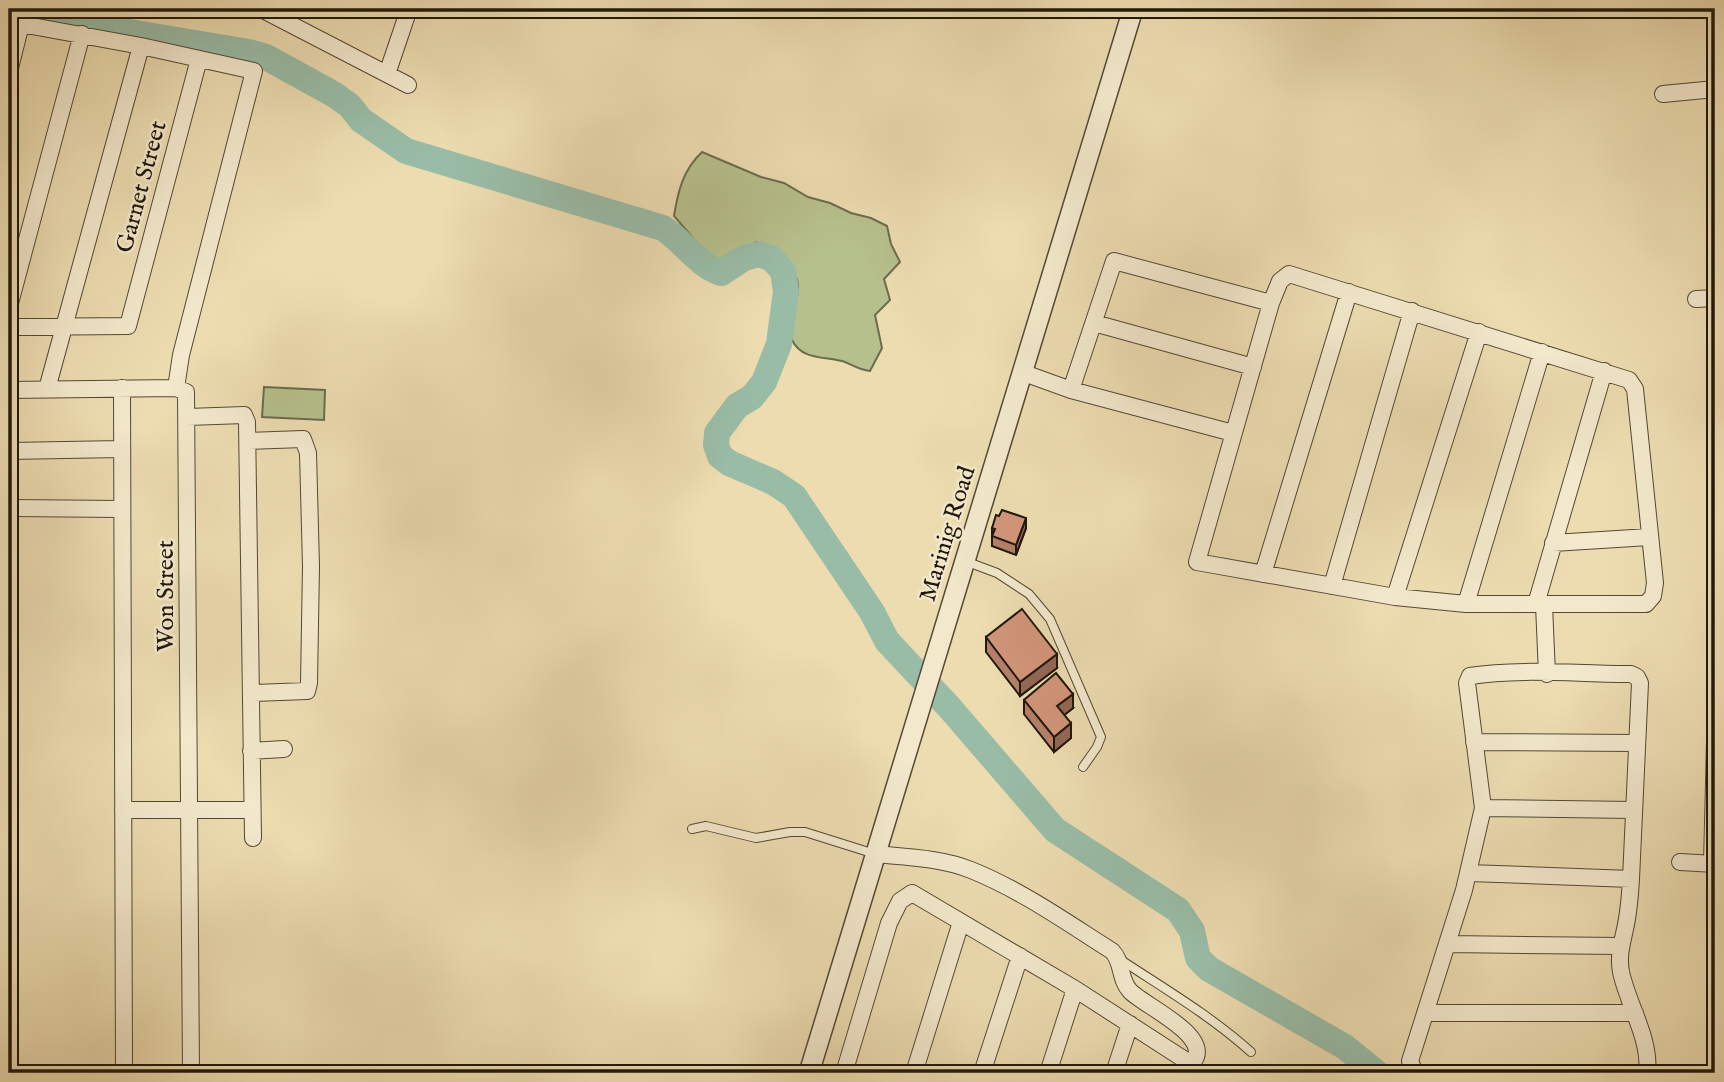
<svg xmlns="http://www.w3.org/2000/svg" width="1724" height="1082" font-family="'IM FELL English',serif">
<rect width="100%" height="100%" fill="#ecdcb0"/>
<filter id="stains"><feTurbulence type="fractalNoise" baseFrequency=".00286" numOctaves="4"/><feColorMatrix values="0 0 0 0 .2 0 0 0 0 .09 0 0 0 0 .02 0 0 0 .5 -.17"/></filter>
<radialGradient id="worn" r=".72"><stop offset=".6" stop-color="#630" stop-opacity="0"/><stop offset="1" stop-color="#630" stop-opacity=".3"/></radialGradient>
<path fill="#b6c08c" stroke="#6b6c4c" stroke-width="2" d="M702,152l59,25 23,6 24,14 22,6 21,10 20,5 16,8 4,18 9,18 -16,17 6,21 -15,15 7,33 -12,23c-10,-1 -16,-5 -25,-9 -18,-6 -43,-1 -53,-22 -7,-13 4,-34 6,-48 2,-23 -20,-46 -42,-50l-34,20h-8l-40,-46c4,-25 9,-46 28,-64z
M264,387l61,3 -1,30 -62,-3z"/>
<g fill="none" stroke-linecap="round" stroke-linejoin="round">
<path stroke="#99bca7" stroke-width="26" d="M9,12l240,40 17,5 69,38 15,11 11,14 45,31 257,77c21,14 35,37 58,45l23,-15 15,-4 13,5 11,12 3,20 -7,53 -15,38 -12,15 -15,9 -20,27 -1,12 4,11 9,7 44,19 21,14 78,116 15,29 62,66 106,123 123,80 14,21 6,27 11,11 136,78 32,26"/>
<g stroke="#534935" stroke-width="10">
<path id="service" d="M965,561l32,12 32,21 21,25 51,118 -4,10 -14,20
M692,829l14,-3 50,12 34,-6h15l70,22
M1121,960c44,29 90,56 130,92"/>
</g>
<g stroke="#534935" stroke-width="18">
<path id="minor" d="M261,9l147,76
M9,72l12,-48 120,22 113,25 -73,284 -5,33
M387,74l22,-65
M1663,94l52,-5
M1289,274l340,106 6,9 20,194 -2,13 -7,8h-180l-71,-7 -198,-35 74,-259 9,-22z
M1696,299l19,-1
M9,307l73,-273
M1094,323l159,44
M9,327l119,-1 71,-267
M1024,373l47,17 162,43
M122,388l2,685
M47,389l94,-343
M9,390l167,-2 10,4 5,681
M1071,390l43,-129 157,42
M188,417l56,-2 3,7 6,416
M249,441l54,-2 5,14 3,113 -2,117 -2,8 -56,2
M9,451l112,-2
M9,508l113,1
M1553,543l96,-6
M1263,574l86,-282
M1332,586l80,-275
M1395,597l84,-265
M1466,604l76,-252
M1536,604l68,-233
M1544,605l3,69
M1474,742l163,1
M251,751l33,-2
M1483,808l150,2
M123,810h128
M1680,862l35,2
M1712,863l3,-121
M1469,873l162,6
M1448,944l173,2
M1426,1013h209
M844,1073l45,-150 11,-22 12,-8 163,96 110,71 7,3c24,-26 -48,-57 -62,-72 -11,-12 -7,-29 -18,-40 -46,-29 -91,-61 -141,-81 -29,-12 -65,-13 -96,-16
M914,1073l47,-151
M982,1073l38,-117
M1048,1073l27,-84
M1114,1073l16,-49
M1415,1073l-5,-12 54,-171 19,-82 -16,-125 3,-7c48,-8 111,-2 161,-2l6,3 3,6 -9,196c-1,17 -2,33 -6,50 -3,15 -7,27 -4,43 7,33 30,67 26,101"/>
</g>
<g stroke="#534935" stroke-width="22">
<path id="tertiary" d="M809,1073l324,-1064"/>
</g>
<use href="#service" stroke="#f3e8cc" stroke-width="8"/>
<use href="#minor" stroke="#f3e8cc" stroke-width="16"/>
<use href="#tertiary" stroke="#f3e8cc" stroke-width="19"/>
</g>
<path fill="#b58069" stroke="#20180c" stroke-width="2" d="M999,516l27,12 -10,27 -24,-9v-18z
M986,637l71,31 -37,28 -34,-44z
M1024,700l49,8 -9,7 7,23 -17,14 -30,-38z"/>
<path fill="#936855" stroke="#20180c" stroke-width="2" d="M1026,518v10l-10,27v-10z
M1057,654v14l-37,28v-14z
M1073,694v14l-16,13v-15z
M1071,723v15l-17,14v-15z"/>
<path fill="#d2957a" stroke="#20180c" stroke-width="2" d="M1002,510l24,8 -10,27 -24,-9 3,-7 -3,-1 4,-13 3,1z
M1022,609l35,45 -37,28 -34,-45z
M1056,673l17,21 -16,12 14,17 -17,14 -30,-37z"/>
<g text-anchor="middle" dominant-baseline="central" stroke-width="5" stroke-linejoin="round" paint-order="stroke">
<g font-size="24" fill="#20180c" stroke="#f3e8cc">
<text transform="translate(142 187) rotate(-75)">Garnet Street</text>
<text transform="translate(948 534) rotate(-73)">Marinig Road</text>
<text transform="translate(166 596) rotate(-90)">Won Street</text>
</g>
</g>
<rect width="1724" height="1082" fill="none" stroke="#ecdcb0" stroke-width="35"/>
<rect x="10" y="10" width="1703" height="1061" fill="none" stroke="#20180c" stroke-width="3.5"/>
<rect x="18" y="18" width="1689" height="1047" fill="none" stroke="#20180c" stroke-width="2"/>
<rect width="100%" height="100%" filter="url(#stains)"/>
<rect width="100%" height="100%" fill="url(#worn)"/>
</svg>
